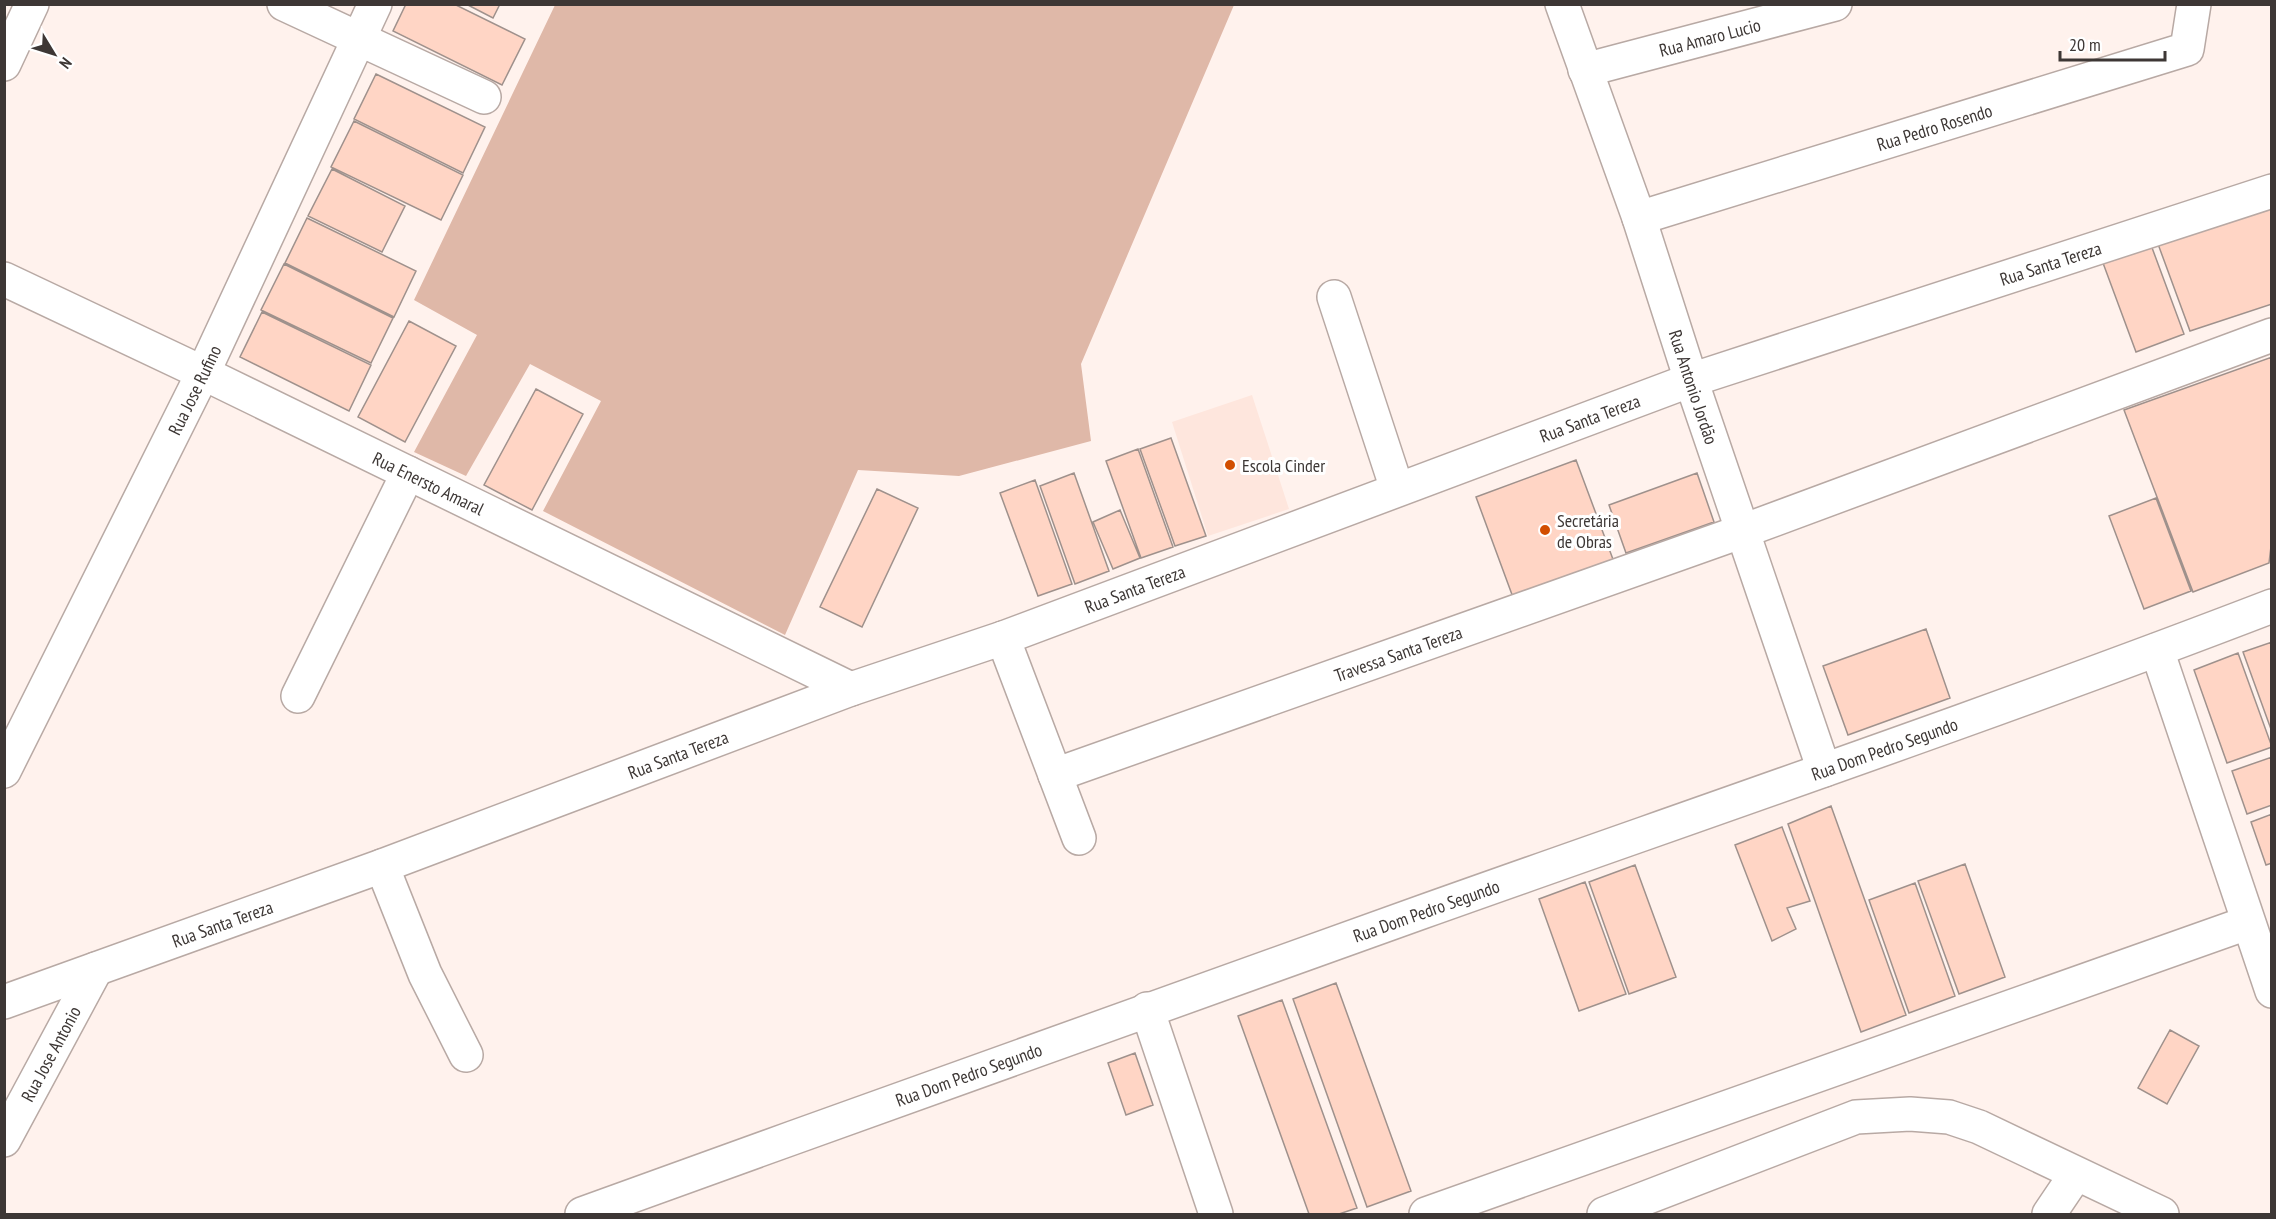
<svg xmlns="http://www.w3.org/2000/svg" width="2276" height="1219" font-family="'PT Sans Narrow',sans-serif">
<rect width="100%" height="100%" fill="#fff2ed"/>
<path fill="#fee6dd" d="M1252,395l37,114 -81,27 -36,-114z"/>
<path fill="#dfb8a8" d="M555,5h679l-153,359 10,77 -132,35 -101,-6 -73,165 -242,-124 58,-110 -71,-37 -64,112 -52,-24 63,-117 -63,-35z"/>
<path fill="#ffd5c5" stroke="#9f918c" stroke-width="1.5" d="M406,4h48l71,35 -23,46 -109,-54z
M466,4h34l-7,14z
M376,74l109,53 -22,46 -109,-54z
M354,121l109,54 -22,45 -110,-53z
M332,169l73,37 -23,46 -74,-36z
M2272,206v98l-82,27 -32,-87z
M307,218l109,53 -22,46 -109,-54z
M2151,245l33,89 -48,18 -33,-89z
M284,264l109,54 -22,45 -110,-53z
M262,312l109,53 -22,46 -109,-54z
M409,321l47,25 -51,96 -47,-25z
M2272,357v181l-3,25 -76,29 -69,-182z
M536,389l47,25 -51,96 -48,-25z
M1171,438l35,98 -31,10 -35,-97z
M1138,449l35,98 -32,11 -35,-97z
M1576,460l38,102 -100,38 -38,-103z
M1074,473l35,98 -34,13 -35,-98z
M1697,473l17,49 -88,31 -17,-48z
M1035,480l37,104 -34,12 -38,-103z
M877,489l41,19 -56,119 -42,-20z
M2156,498l35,93 -47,18 -35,-93z
M1120,510l20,48 -27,11 -20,-47z
M1926,629l24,69 -102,37 -25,-69z
M2272,642v90l-29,-80z
M2238,653l34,94 -45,16 -33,-93z
M2272,757v48l-25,9 -15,-43z
M1831,806l75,209 -45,17 -73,-208z
M2272,814v49l-6,2 -15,-43z
M1782,827l28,74 -23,7 9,21 -24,12 -37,-96z
M1965,864l40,113 -46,17 -41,-113z
M1635,865l41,112 -47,17 -40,-112z
M1585,882l41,112 -47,17 -40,-112z
M1915,883l40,113 -46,17 -40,-113z
M1336,983l75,208 -44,16 -74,-208z
M1282,1000l75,208 -18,6h-30l-71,-198z
M2170,1030l29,16 -32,58 -29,-16z
M1135,1053l18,52 -27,10 -18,-52z"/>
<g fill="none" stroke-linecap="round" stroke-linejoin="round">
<g stroke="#b8a9a4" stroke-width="36">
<g id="minor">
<path d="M284,4l200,93"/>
<path id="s1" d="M1562,4l77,214 52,162 133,390"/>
<path d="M4,64l28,-60"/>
<path id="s2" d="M1585,70l250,-66"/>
<path id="s3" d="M1639,218l548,-169 7,-45"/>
<path id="s4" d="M4,279l199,94 648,316"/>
<path d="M1334,297l63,192"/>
<path d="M1003,638l76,200"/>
<path d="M2157,650l115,341"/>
<path d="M298,696l110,-223"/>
<path id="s5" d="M4,771l199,-398 172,-369"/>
<path id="s6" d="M1055,775l688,-244 529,-196"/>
<path d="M382,866l43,108 41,81"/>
<path id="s7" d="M4,1002l378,-136 469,-177 152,-51 688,-258 581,-189"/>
<path d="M1147,1009l69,205"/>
<path id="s8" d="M4,1140l92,-171"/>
<path id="s9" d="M582,1214c280,-101 560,-203 840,-302 284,-101 569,-198 850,-306"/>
<path d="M1426,1214l821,-291"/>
<path d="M1604,1214l252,-97 54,-3 39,3 30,10 183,87"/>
<path d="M2049,1214l27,-40"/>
</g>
</g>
<use href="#minor" stroke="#fff" stroke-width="33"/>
</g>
<g fill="#d24e00" stroke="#fff" stroke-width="2">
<circle cx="1230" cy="465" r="6"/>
<circle cx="1545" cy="530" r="6"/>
</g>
<g text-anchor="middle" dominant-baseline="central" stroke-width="6" stroke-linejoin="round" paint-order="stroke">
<g font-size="18" fill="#3d3735" stroke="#fff">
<text stroke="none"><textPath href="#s2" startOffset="129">Rua Amaro Lucio</textPath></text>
<text stroke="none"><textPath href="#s3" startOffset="309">Rua Pedro Rosendo</textPath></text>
<text stroke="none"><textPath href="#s7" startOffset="2176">Rua Santa Tereza</textPath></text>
<text stroke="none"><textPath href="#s1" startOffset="405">Rua Antonio Jordão</textPath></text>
<text stroke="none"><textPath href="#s5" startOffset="426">Rua Jose Rufino</textPath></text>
<text stroke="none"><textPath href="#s7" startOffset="1690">Rua Santa Tereza</textPath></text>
<text stroke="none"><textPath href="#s4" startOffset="471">Rua Enersto Amaral</textPath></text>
<text stroke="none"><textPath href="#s7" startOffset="1204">Rua Santa Tereza</textPath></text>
<text stroke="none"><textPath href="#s6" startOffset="364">Travessa Santa Tereza</textPath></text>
<text stroke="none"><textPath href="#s9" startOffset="1383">Rua Dom Pedro Segundo</textPath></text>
<text stroke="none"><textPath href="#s7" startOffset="718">Rua Santa Tereza</textPath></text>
<text stroke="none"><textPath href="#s9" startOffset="897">Rua Dom Pedro Segundo</textPath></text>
<text stroke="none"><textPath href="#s7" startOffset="232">Rua Santa Tereza</textPath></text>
<text stroke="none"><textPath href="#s8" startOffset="98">Rua Jose Antonio</textPath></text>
<text stroke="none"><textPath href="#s9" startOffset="411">Rua Dom Pedro Segundo</textPath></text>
</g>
<g font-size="18" fill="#3d3735" stroke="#fff" text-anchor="start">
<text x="1242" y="465">Escola Cinder</text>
<text x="1557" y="520">Secretária<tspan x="1557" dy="21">de Obras</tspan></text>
</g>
</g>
<rect width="2276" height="1219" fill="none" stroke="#3d3735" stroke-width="12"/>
<g transform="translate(54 54) rotate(128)" stroke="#ffffff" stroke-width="4.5" paint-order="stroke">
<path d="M0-4.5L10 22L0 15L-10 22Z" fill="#3d3735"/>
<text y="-9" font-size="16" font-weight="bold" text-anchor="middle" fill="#3d3735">N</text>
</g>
<path d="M2060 51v9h105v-9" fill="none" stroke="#3d3735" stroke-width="3"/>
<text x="2069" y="51" font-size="18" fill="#3d3735" stroke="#ffffff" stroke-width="4.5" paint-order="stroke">20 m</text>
</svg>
